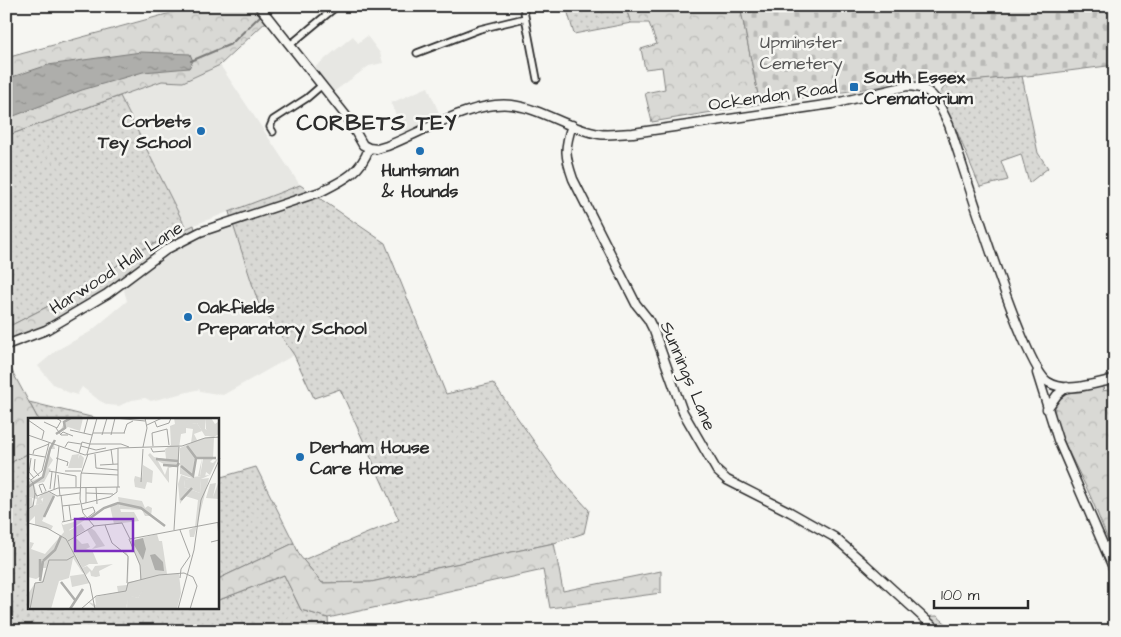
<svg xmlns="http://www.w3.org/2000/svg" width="1121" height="637" font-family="'Architects Daughter',sans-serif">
<defs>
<pattern id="grass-dots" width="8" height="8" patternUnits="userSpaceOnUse" patternTransform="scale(1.25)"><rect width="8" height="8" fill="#d9d9d5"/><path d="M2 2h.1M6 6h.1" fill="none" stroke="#babab7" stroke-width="1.8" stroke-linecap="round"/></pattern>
<pattern id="forest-crowns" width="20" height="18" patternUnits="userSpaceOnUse" patternTransform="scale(1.25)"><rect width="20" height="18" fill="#d9d9d5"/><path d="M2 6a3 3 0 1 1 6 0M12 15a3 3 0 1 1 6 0" fill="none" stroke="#babab7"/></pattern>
<pattern id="cemetery-stones" width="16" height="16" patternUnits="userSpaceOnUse" patternTransform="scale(1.25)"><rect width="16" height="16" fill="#d9d9d5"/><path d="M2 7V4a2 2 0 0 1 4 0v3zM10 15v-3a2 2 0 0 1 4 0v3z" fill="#babab7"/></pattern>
<pattern id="water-ripples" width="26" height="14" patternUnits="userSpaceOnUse" patternTransform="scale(1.25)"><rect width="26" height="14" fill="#aeaeab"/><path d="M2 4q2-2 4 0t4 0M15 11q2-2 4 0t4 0" fill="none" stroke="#8e8e8b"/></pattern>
</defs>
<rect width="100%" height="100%" fill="#f6f6f2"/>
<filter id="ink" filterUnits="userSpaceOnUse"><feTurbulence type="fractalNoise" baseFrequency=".02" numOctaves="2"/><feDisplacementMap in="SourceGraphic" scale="10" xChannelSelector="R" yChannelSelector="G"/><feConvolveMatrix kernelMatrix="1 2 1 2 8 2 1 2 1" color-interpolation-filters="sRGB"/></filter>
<g filter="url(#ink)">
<path fill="#e7e7e3" d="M353,36l5,7 9,-7 13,17 3,10 -14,3 -37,27 -18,-25z
M220,65l80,120 -114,43 -66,-132 42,-15 21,1z
M428,87l14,33 -38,15 -13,-32z
M232,221l26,81 36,53 -71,40 -23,-4v-2l-49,12 -6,-3 -13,2 -13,6 -11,-1 -8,-4 -18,-14 -5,8 -10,-3 -14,-8 -15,-18 19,-16 33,-18 37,-31 -5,-18 45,-34z"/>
<path fill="url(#grass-dots)" stroke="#828280" d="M566,6h59l6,17 -57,11z
M1022,76l16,77 10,15 -19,15 -8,-29 -20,7 7,19 -28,7 -24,-58 -11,-20 -5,-16 7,-10z
M120,96l66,132 -49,24 -48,33 -83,43v-192z
M300,185l85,58 61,151 47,-11 66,94 30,33 -5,23 -30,10 -183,39 -49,1 -19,-23 96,-40 -59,-131 -26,9 -20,-43 -36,-53 -29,-90z
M29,402l66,16 1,1h-58z
M29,453v155h189v-12l4,3 62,-24 17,35 27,8 1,13h-323v-166z
M256,467l38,76 -76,36v-101z"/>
<path fill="url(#forest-crowns)" stroke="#828280" d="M196,6h63l10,13 -49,46 -37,17 -21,-1 -156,55v-78z
M625,6h115l20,98 -108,18 -7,-29 20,-4 -3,-22 -17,2 -4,-20 16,-5 -8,-21h-18z
M194,225l2,9 -55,34 -95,62 -40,15v-17l83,-43 48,-33z
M6,360l32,59 -9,1v33l-23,12z
M1096,387l9,1 -3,3 13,-2v168c-9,-22 -17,-43 -26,-64 -7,-16 -38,-71 -34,-85 5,-17 26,-18 41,-21z
M294,543l6,13 22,27 49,-1 183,-39 9,48 98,-20v22l-111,15 -7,-38 -215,48 -27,-8 -17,-35 -65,25 -1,-1v-20z
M937,616l18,15h-22l-15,-14z"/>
<path fill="url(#cemetery-stones)" stroke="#828280" d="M740,6h375v59l-78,10 -101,9 -31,-1 -145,21z"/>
<path fill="url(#water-ripples)" stroke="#7a7a78" d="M141,52l49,2 3,7 -4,7 -46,4 -61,18 -76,29v-40l42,-14z"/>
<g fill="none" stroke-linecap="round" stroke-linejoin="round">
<path stroke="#7a7a78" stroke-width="2" d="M269,8l1,-2
M191,61l40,-17 30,-29"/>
<g stroke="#2b2b2b" stroke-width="9">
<path id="street" d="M523,6l14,73
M290,45l47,-39
M417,53l63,-24 45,-11
M273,132l-3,-5 3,-7 34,-22 15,-13"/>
</g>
<g stroke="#2b2b2b" stroke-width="11">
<path id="secondary" d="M259,6l88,111 16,28 6,3 8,1 10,-3c36,-14 86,-46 125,-41 31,4 56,24 87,29 10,2 23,-1 34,-1l199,-29 75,-18c28,1 31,17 42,39 14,40 74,241 99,257 19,12 47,1 67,-3
M572,125c-8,24 -7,31 1,54l63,125 12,15 6,12 29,81 34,59 10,9 63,32 44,25 32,28 72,66
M6,345l40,-15 61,-36 60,-45 33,-17 120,-40c22,-11 41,-19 49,-44
M1037,373l21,67 57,132
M1047,409l10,-14 10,-8"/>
</g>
<use href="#street" stroke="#f6f6f2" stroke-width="5.5"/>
<use href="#secondary" stroke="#f6f6f2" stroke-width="8"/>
</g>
</g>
<g fill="#1f6fb2" stroke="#f6f6f2" stroke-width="2">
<rect x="849" y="82" width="10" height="10" rx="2.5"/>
<circle cx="201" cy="131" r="5"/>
<circle cx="420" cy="151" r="5"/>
<circle cx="188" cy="317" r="5"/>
<circle cx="300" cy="457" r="5"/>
</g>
<g text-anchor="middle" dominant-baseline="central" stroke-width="5" stroke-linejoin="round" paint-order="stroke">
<g font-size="18" fill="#565656" stroke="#f6f6f2">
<text x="801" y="42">Upminster<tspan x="801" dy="21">Cemetery</tspan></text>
</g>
<g font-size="18" font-weight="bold" fill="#2b2b2b" stroke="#f6f6f2" text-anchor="start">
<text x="864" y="77">South Essex<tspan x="864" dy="21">Crematorium</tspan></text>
<text x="191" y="121" text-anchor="end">Corbets<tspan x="191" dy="21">Tey School</tspan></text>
<text x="420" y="170" text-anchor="middle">Huntsman<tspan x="420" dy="21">&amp; Hounds</tspan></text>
<text x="198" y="307">Oakfields<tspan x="198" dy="21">Preparatory School</tspan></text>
<text x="310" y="447">Derham House<tspan x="310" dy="21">Care Home</tspan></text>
</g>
<g font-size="18" fill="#2b2b2b" stroke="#f6f6f2">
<text transform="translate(773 96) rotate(-8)">Ockendon Road</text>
<text transform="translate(116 268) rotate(-33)">Harwood Hall Lane</text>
<text transform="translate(688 376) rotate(67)">Sunnings Lane</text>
</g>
<g font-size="22" font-weight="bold" letter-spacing="1" fill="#2b2b2b" stroke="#f6f6f2">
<text x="377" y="123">CORBETS TEY</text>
</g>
</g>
<g transform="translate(28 418)">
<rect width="191" height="191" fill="#f6f6f2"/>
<path d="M39,0h16l-3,13 -12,-4 -9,6zM146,0h23l-16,7 16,-2 5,8 -8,3 3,6 15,-4 -6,-7v-10l5,-1 4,6 3,-2 1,12 -5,3 -1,22 -11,-1 -2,18h-2l4,-18 -8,2 -1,17 17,-2 -9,4 -1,14 -16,-6 1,-7 7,-2 -12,-4v-26l11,-5 2,-14 -7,-1v5l-5,1 -2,14v17l-11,1 -10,-5 12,-1 -4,-1 -1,-10 6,-4 -1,-19 5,-2zM115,47l10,6 -1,12 -5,-1 -2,7 -10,-2 -1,-7 1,-4 7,2zM17,73l10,4 -13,26 11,5 -2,4 -16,-5v-9l-7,7v-26l4,1 1,8 9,-3zM53,106l4,6 -11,7 -4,-6 3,6 -5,2 -3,-6zM63,110l4,3 10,15 -13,3 4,-4 -9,-15zM49,121l5,5 6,-1 2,4 -4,2 6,1 6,14h-9l-10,6 3,-2 -11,-23zM56,156l6,9 -18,4 -2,-11zM140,156h11l2,19 -4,16h-50l1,-14 10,3 12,-21zM90,174l10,6 -2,11h-30l-9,-8 9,4 -1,-8z" fill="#d9d9d5"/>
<path d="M169,0h9l-1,11 7,3v4h-7l-8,-13 -16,3v-3zM26,27l1,4h-5l-1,6 4,5 -5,8 3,1 -7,13 -10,2 4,14 7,-7 2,5 -6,3 2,4 -7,2 1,-6 -9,-2v-15l14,-5 8,-31zM122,35l4,4 16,3 -12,1 7,14 3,-9 12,-1 -11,3v15l-21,-28zM51,36l-1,5 2,-5 4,4 -2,10h-14l4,-13zM190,40l-8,17 -4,-3 -1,5 -5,-1 3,-17h10l-3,3 3,1zM153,57l11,4 -7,1 -1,7 16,6 1,-14 8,-1 -15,59h-4l-1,-7 6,-3 3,-27 -13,-4 -5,8 -2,-20zM191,63v18l-13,-1 4,-14 6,-1 -3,14zM90,79l24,4 3,7 3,-2 4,2 -1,8h-6l-3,-6 -22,-1zM60,100l-19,12 9,11 -7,4 11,23 5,-2 5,5 3,-5 18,-2 -14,7 1,5 -4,1 -5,-1 -1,-5 -4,4 -4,-3 -9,-14 -4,20 -10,3 -8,28h-21l-2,-15 7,-11 7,-1 4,-14h-4l-2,9 -4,2 -8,-2 2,-35 4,1 -3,6 14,5 19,-22 -3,-10 2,3zM129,116l2,7h3l5,33 -17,4v12l-6,-1 -6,9 -9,-2 -2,13h-1l2,-11 -10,1v-7l-1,-6 10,-1 1,-28 -6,-7 5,3 2,5 -1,24 12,-2v-14l-10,-25z" fill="#d9d9d5"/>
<path d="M91,86l2,8h13l5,9 -25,3 -4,-18z" fill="#d9d9d5"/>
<path d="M115,120l3,11 -3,11 -9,-15 1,-5zM127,136l8,8 1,9 -9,-1 -5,-15z" fill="#aeaeab"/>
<path fill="none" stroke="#aeaeab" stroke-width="2.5" d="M28,16l9,-6 -1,-6 7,-4M159,28l9,12h20M128,41l22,2M135,47l14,1 2,-3M153,48l12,10 3,-18M0,69l15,-10 7,-28 5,-9M153,82l11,-12M16,99l10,-21M61,101l15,-11 14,-5 23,5 24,18M15,143l12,-11 6,-14M12,159v-18M12,163l3,-20M33,164l14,18M42,191l13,-20"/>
<path fill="none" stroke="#a5a5a2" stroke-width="1" d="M87,0l30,3M0,2l16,11 -2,8M16,4l13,6 4,-7 -5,-3M127,4l2,5 12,-4 2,-5M119,7l15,-7M28,10l5,7h7M42,12l22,5M56,15l4,-15M65,15h32M96,15l3,-9 6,-3M0,17l57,20 34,-7 63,-2 23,-8 15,-1M32,17l3,-3 10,4M74,17l5,-17M83,17l4,-17M62,26h31l8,3M53,28l15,4 10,-2M125,28l-1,-13 15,-4 2,16M37,29l3,-5 13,2M115,29l4,-19 -2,-10M90,30v39M123,30l2,4 12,-1M83,31l2,15M51,35l3,-11 8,2M0,36l17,3M5,36l1,-4 15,-6M59,36l10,-36M60,36l-7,20 -1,25 3,14 11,13 28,-3 8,16 90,-17M67,36l1,14 22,2M3,40l-2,14 5,6M28,40l12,4 -1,4M7,41l-1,11 5,6M72,47l18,-1M21,53l27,5v11M37,53h16M53,55l37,2M30,57l2,21M0,59l5,6 2,11 -2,12 -5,3M3,62l11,-9 7,-28M113,64l2,-33M58,69v16M68,69l1,17M22,71l2,-17M26,71l5,-43M20,73l9,5 23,-3M7,75l2,3 21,-8 62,-1M14,75l-3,-8 4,-1 3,7M58,75l27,1M33,77l3,26M53,86l29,-7 7,-5v-5M41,87l2,15M34,88l18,-2M54,92l11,-3 2,5 -8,6M34,104l23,-5M0,105l19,5 19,11 24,45 5,25M77,107l7,18 16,13 -1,27M146,112l5,-83M152,112l10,26 -9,13 -1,9M101,121l11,26 1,15M40,123l26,-15M183,124l8,-2 -1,-17M2,191l5,-26 8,-1 6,-22h18l7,-4M53,191l15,-13 30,-5 2,-8 31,-8 25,-2 9,4 4,9 -7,23M150,191l16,-59 7,-50 19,-42"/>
<path fill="#7b2cbf" fill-opacity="0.15" stroke="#7b2cbf" stroke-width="2.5" d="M47,101h58v32h-58z"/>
<rect width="191" height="191" fill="none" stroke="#2b2b2b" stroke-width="2.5"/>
</g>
<rect width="1121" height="637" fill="none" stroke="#f6f6f2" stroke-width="25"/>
<rect x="12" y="12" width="1096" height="612" fill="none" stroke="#2b2b2b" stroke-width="2" filter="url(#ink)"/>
<path d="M934 600v8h94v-8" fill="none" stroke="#2b2b2b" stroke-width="2.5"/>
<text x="941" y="600" font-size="15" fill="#2b2b2b" stroke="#f6f6f2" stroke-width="4" paint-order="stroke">100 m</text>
</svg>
